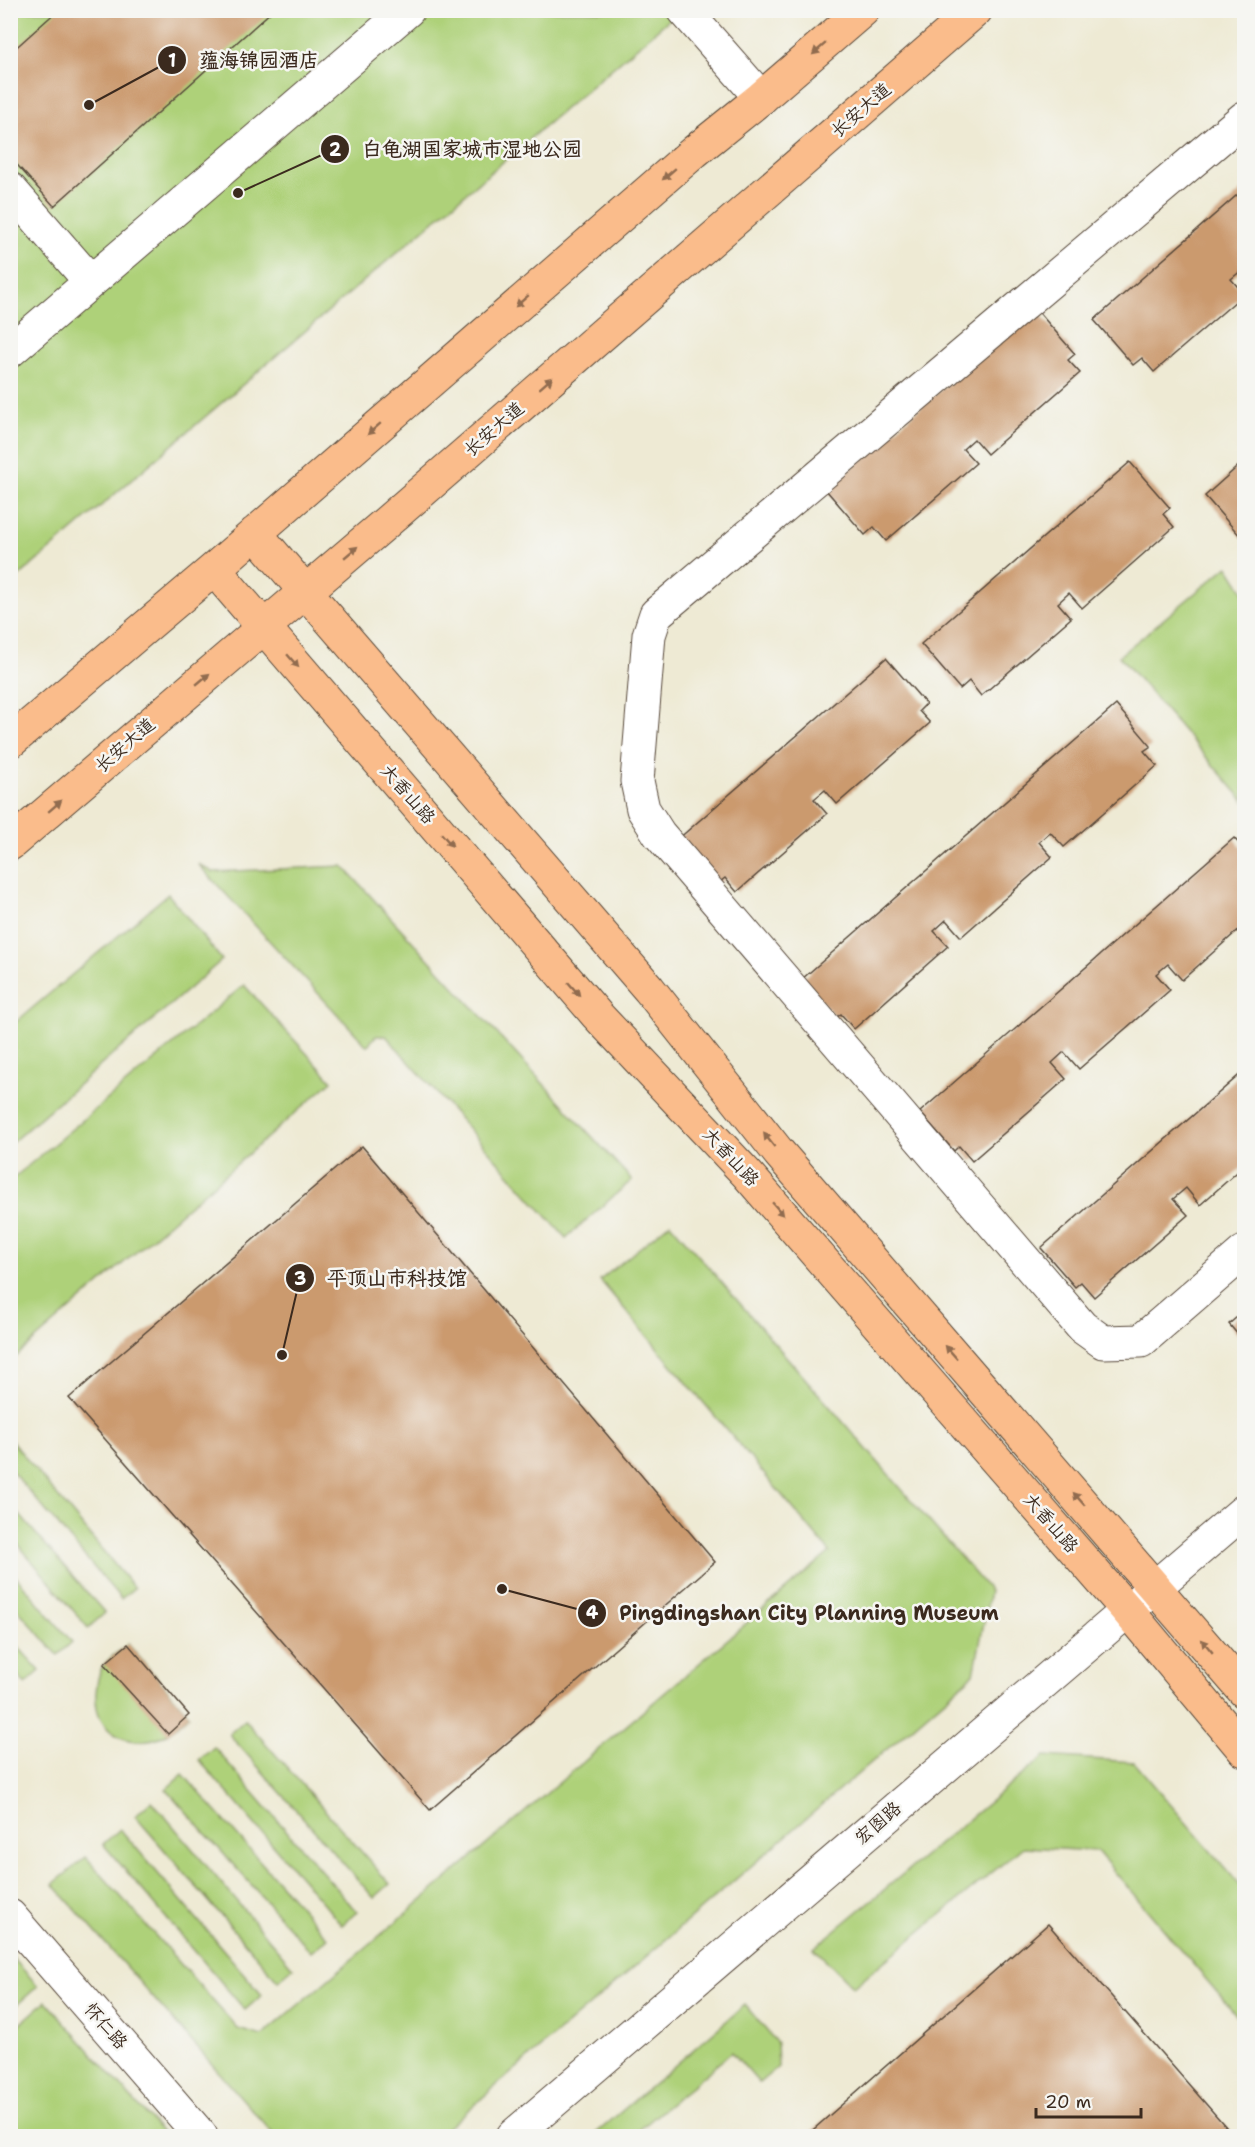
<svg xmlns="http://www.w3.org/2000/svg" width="1255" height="2147" font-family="'Shantell Sans','LXGW WenKai TC',sans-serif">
<rect width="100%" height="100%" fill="#f6f6f2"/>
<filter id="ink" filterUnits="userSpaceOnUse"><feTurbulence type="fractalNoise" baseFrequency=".0167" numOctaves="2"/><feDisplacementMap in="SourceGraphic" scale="12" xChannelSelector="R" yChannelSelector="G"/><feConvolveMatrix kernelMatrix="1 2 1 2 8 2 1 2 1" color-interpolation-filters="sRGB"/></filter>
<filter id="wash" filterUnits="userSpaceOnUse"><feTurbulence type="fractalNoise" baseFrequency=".008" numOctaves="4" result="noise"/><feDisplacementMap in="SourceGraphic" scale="24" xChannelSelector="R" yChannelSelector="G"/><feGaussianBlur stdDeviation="1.35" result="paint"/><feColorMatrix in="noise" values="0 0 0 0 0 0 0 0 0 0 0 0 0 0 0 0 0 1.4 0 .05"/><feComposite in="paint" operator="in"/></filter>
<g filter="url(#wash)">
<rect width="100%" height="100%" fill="#eeead4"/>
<path fill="#aed179" stroke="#747e4c" stroke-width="1.5" d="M11,11h668l-668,572z
M1228,566l16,26v209l-125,-145z
M198,864l15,8 130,-6 289,314 -66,58 -180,-202h-10l-9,10z
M168,894l54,66 -211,183v-117z
M244,985l88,96 -321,280v-181z
M670,1223l320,368 -16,83 -536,462h-163l-222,-252 33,-27 152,172 24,7 568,-484 -230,-272z
M11,1440l123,148 -13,11 -110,-129z
M10,1504l95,109 -17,15 -77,-92z
M11,1571l61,71 -14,13 -47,-53z
M10,1638l30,33 -15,13 -14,-17z
M128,1644l61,71c-8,7 -16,17 -26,21 -35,14 -69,-3 -67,-43 1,-10 2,-19 7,-27 6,-9 17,-15 25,-22z
M245,1720l145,164 -16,14 -145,-164z
M214,1747l143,165 -15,13 -143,-165z
M1045,1756l89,6 110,128v134l-147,-173 -74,-4 -170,140 -39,-39z
M183,1774l145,164 -17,14 -145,-163z
M152,1801l141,167 -15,13 -143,-165z
M120,1829l142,166 -17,15 -142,-166z
M10,1955l28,31 -27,24h-1z
M46,2001l119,135h-154v-104z
M745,2005l32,38 1,24 -19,16 -27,-31 -100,84h-39z"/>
<g id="blocks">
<path fill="#cb9a6e" d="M58,10h215l-219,196 -44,-49v-104z
M1244,189v83l-2,-2 -11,9 13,15 -90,78 -12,-14 -9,7 -39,-45z
M1035,308l40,46 -7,6 12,13 -93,81 -13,-15 -11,10 13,14 -90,78 -12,-14 -9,8 -39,-45z
M1244,461v73l-3,3 -36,-41z
M1130,462l40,46 -7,6 11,13 -92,81 -13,-15 -11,10 13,15 -90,78 -12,-15 -9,8 -39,-45z
M886,658l40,46 -7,7 11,12 -93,81 -12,-14 -11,9 13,15 -90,78 -12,-14 -9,7 -39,-45z
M1116,705l35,41 -7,5 13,15 -93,81 -14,-15 -11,10 13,15 -91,80 -15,-17 -12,11 14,15 -94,83 -13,-15 -5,4 -34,-39z
M1234,838l10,11v76l-62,55 -14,-16 -12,10 14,16 -91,79 -15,-17 -12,11 14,16 -94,82 -13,-15 -5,5 -34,-39z
M1244,1071v95l-44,39 -14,-17 -13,11 15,16 -94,82 -13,-15 -6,5 -34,-39z
M362,1146l353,416 -285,248 -361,-412z
M1244,1311v31l-15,-18z
M128,1644l61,71 -21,19 -64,-70z
M1048,1924l186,212h-428z"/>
</g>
</g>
<g filter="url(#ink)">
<use href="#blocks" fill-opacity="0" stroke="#564739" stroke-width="1.5"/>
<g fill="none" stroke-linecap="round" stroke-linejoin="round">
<g stroke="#564739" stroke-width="35">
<path id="minor" d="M684,10l77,88
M1244,118l-588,496 -7,21 -12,146 6,28 16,25 423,493 21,15 38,-1 103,-89
M10,189l80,92
M10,351l398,-341
M10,1916l191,220
M513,2136l731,-625"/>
</g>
<g stroke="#564739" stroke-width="35">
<path id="major" d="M255,533l394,456 130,164 465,538
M214,569l383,446 150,159 380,436 117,140
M10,742l204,-173 480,-417 67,-54 102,-88
M10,844l371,-317 595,-517"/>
</g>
<use href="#minor" stroke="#fff" stroke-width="33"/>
<use href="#major" stroke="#fabc8b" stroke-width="33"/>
</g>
<defs><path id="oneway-solid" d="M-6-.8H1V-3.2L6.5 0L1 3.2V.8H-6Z" transform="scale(1.5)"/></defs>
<g fill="#916c4f">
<use href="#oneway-solid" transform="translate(819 49) rotate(139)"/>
<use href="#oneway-solid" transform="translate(669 174) rotate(139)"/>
<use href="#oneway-solid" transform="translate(522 301) rotate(139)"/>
<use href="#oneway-solid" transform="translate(546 383) rotate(-41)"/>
<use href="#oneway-solid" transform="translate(374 429) rotate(139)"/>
<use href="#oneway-solid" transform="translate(351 552) rotate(-40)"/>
<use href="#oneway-solid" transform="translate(293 661) rotate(49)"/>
<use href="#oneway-solid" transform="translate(203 679) rotate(-40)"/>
<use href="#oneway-solid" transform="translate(55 806) rotate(-41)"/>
<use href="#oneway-solid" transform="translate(447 840) rotate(49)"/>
<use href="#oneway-solid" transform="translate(574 989) rotate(49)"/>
<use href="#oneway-solid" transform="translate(769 1140) rotate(-128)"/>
<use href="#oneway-solid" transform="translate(778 1209) rotate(49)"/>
<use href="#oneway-solid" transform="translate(951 1352) rotate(-131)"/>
<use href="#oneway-solid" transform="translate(1079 1499) rotate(-131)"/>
<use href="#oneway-solid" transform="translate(1207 1646) rotate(-130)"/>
</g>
</g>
<g text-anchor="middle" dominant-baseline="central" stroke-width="5" stroke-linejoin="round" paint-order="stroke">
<g font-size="18" fill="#3b2a1e" stroke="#f6f6f2">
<text transform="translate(861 110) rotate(-41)">长安大道</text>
<text transform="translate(494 429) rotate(-41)">长安大道</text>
<text transform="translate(125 745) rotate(-41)">长安大道</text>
<text transform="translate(408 794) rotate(49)">大香山路</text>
<text transform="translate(731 1157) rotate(47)">大香山路</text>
<text transform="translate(1051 1523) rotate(49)">大香山路</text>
<text transform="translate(878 1823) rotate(-41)">宏图路</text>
<text transform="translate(106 2026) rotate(49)">怀仁路</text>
</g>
</g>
<path fill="none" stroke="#3b2a1e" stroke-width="2" d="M89 105L172 60M238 193L335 149M282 1355L300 1278M502 1589L592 1613"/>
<g fill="#3b2a1e" stroke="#f6f6f2" stroke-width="2">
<circle cx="89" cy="105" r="6"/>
<circle cx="238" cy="193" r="6"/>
<circle cx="282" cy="1355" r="6"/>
<circle cx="502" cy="1589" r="6"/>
<circle cx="172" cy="60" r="15"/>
<circle cx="335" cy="149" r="15"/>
<circle cx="300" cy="1278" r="15"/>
<circle cx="592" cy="1613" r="15"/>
</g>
<g font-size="18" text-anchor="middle" font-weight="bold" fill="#fff">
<text x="172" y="67">1</text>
<text x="335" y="156">2</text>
<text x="300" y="1285">3</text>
<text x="592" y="1619">4</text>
</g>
<g font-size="20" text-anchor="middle" font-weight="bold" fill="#3b2a1e" stroke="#f6f6f2" stroke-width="5" stroke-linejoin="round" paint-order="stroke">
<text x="259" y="67">蕴海锦园酒店</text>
<text x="472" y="156">白龟湖国家城市湿地公园</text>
<text x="397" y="1285">平顶山市科技馆</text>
<text x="809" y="1620">Pingdingshan City Planning Museum</text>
</g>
<rect width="1255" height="2147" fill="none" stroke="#f6f6f2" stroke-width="36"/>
<path d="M1036 2108v9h105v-9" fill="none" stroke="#3b2a1e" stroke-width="3"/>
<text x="1045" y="2108" font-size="18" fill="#3b2a1e" stroke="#f6f6f2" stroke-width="4.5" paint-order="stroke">20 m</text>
</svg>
